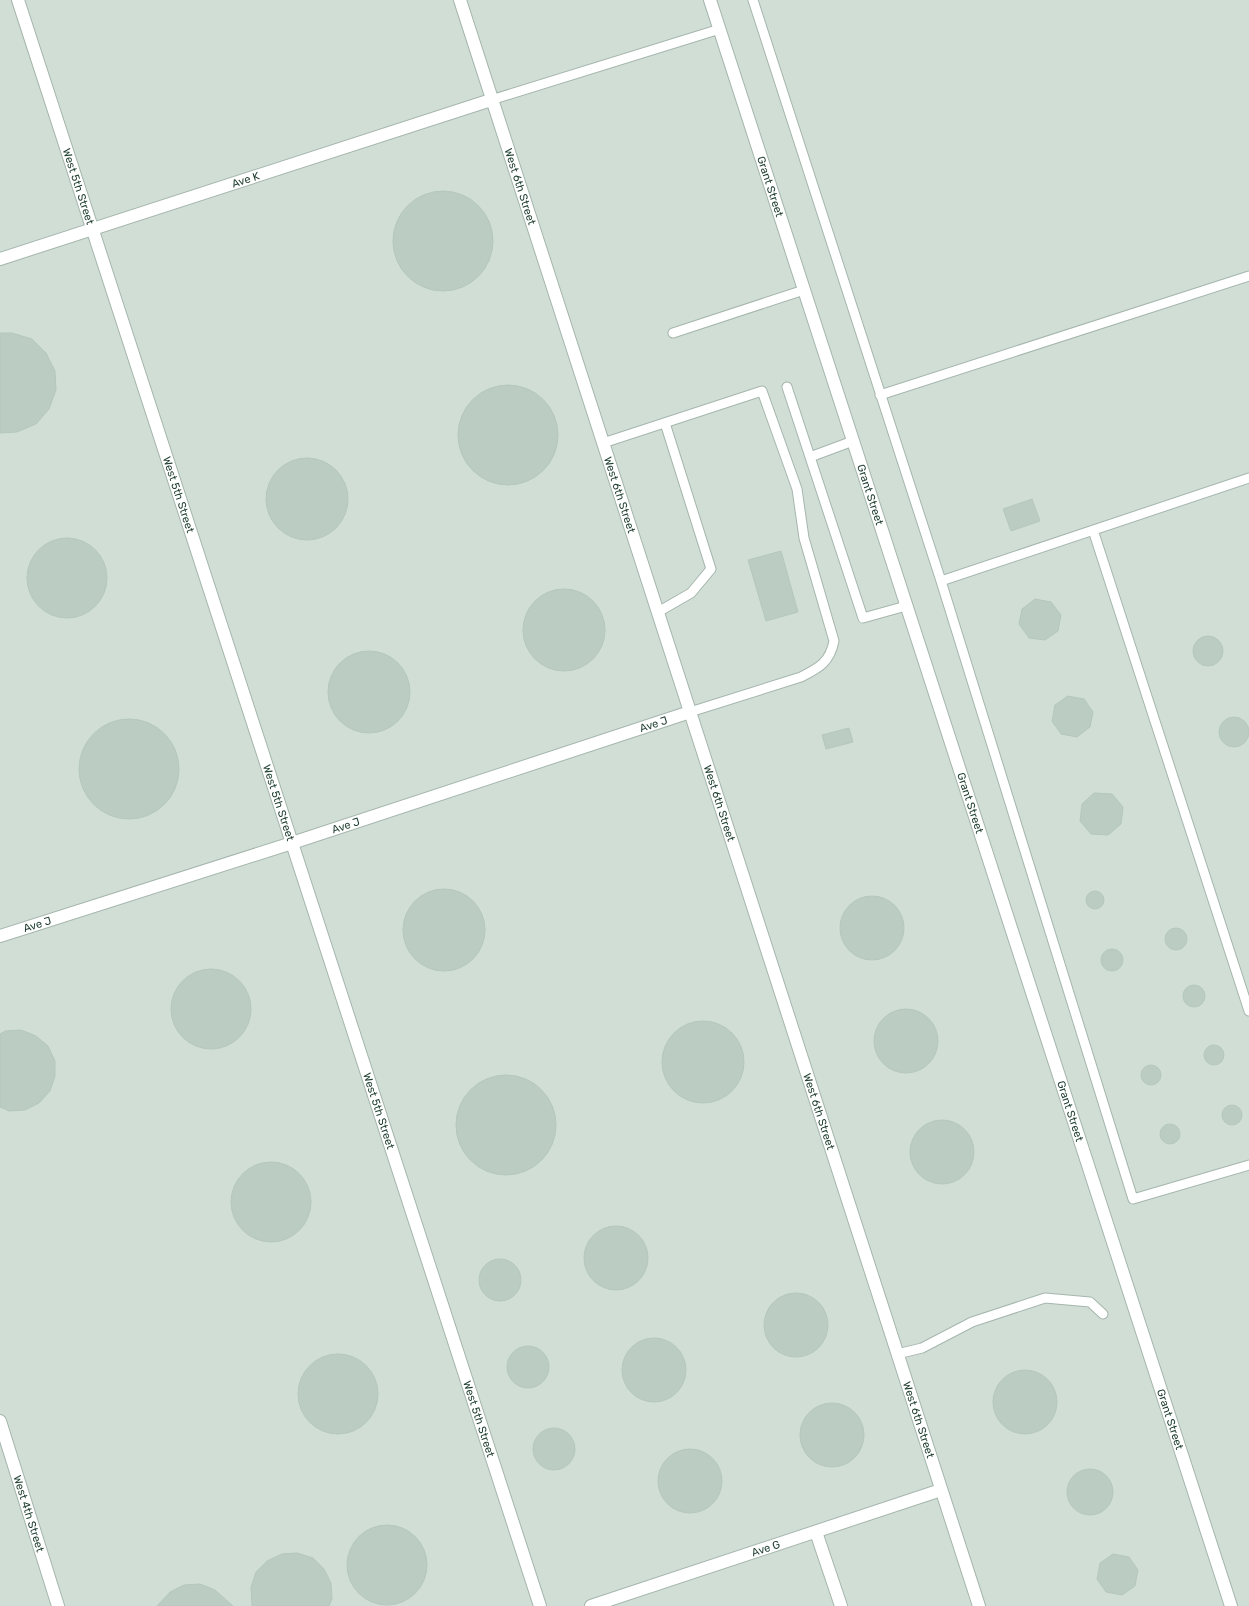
<svg xmlns="http://www.w3.org/2000/svg" width="1249" height="1606" font-family="Rubik,sans-serif">
<rect width="100%" height="100%" fill="#e3eee7"/>
<path fill="#d1ded6" d="M0,0h1249v1606h-1249z"/>
<path fill="#bbccc2" stroke="#b5c8bd" d="M393 241a50 50 0 1 1 100 0a50 50 0 1 1-100 0Z
M0,333h12l20,6 14,14 9,18 1,19 -7,19 -13,15 -19,8 -17,1z
M458 435a50 50 0 1 1 100 0a50 50 0 1 1-100 0Z
M266 499a41 41 0 1 1 82 0a41 41 0 1 1-82 0Z
M1032,499l8,22 -29,10 -8,-22z
M27 578a40 40 0 1 1 80 0a40 40 0 1 1-80 0Z
M781,551l17,61 -32,9 -18,-61z
M523 630a41 41 0 1 1 82 0a41 41 0 1 1-82 0Z
M1035,599l16,3 10,13 -3,16 -13,9 -16,-2 -10,-14 3,-15z
M1193 651a15 15 0 1 1 30 0a15 15 0 1 1-30 0Z
M328 692a41 41 0 1 1 82 0a41 41 0 1 1-82 0Z
M1068,696l16,3 9,13 -3,15 -13,10 -16,-3 -9,-13 3,-16z
M1219 732a15 15 0 1 1 30 0a15 15 0 1 1-30 0Z
M79 769a50 50 0 1 1 100 0a50 50 0 1 1-100 0Z
M849,728l4,14 -27,7 -4,-14z
M1094,793l18,1 11,13 -2,17 -13,11 -17,-1 -11,-13 2,-17z
M403 930a41 41 0 1 1 82 0a41 41 0 1 1-82 0Z
M1086 900a9 9 0 1 1 18 0a9 9 0 1 1-18 0Z
M840 928a32 32 0 1 1 64 0a32 32 0 1 1-64 0Z
M1165 939a11 11 0 1 1 22 0a11 11 0 1 1-22 0Z
M1101 960a11 11 0 1 1 22 0a11 11 0 1 1-22 0Z
M171 1009a40 40 0 1 1 80 0a40 40 0 1 1-80 0Z
M1183 996a11 11 0 1 1 22 0a11 11 0 1 1-22 0Z
M874 1041a32 32 0 1 1 64 0a32 32 0 1 1-64 0Z
M662 1062a41 41 0 1 1 82 0a41 41 0 1 1-82 0Z
M21,1030l15,6 12,10 7,15v15l-5,15 -11,12 -14,7 -16,1 -9,-4v-73l5,-3z
M1204 1055a10 10 0 1 1 20 0a10 10 0 1 1-20 0Z
M1141 1075a10 10 0 1 1 20 0a10 10 0 1 1-20 0Z
M456 1125a50 50 0 1 1 100 0a50 50 0 1 1-100 0Z
M1222 1115a10 10 0 1 1 20 0a10 10 0 1 1-20 0Z
M910 1152a32 32 0 1 1 64 0a32 32 0 1 1-64 0Z
M1160 1134a10 10 0 1 1 20 0a10 10 0 1 1-20 0Z
M231 1202a40 40 0 1 1 80 0a40 40 0 1 1-80 0Z
M584 1258a32 32 0 1 1 64 0a32 32 0 1 1-64 0Z
M479 1280a21 21 0 1 1 42 0a21 21 0 1 1-42 0Z
M764 1325a32 32 0 1 1 64 0a32 32 0 1 1-64 0Z
M622 1370a32 32 0 1 1 64 0a32 32 0 1 1-64 0Z
M507 1367a21 21 0 1 1 42 0a21 21 0 1 1-42 0Z
M298 1394a40 40 0 1 1 80 0a40 40 0 1 1-80 0Z
M993 1402a32 32 0 1 1 64 0a32 32 0 1 1-64 0Z
M800 1435a32 32 0 1 1 64 0a32 32 0 1 1-64 0Z
M533 1449a21 21 0 1 1 42 0a21 21 0 1 1-42 0Z
M658 1481a32 32 0 1 1 64 0a32 32 0 1 1-64 0Z
M1067 1492a23 23 0 1 1 46 0a23 23 0 1 1-46 0Z
M347 1565a40 40 0 1 1 80 0a40 40 0 1 1-80 0Z
M297,1553l16,5 11,11 7,14 1,16 -3,7h-77l-1,-19 5,-15 11,-11 15,-7z
M1113,1554l16,3 9,13 -3,16 -13,9 -16,-3 -9,-13 3,-16z
M200,1584l15,6 18,16h-76l13,-14 14,-7z"/>
<g fill="none" stroke-linecap="round" stroke-linejoin="round">
<g stroke="#a5b6ad" stroke-width="11">
<path id="lane" d="M753,0l188,581 192,618 116,-34
M491,100l229,-71
M673,333l131,-43
M787,387l76,231 43,-12
M880,395l369,-119
M603,443l159,-52 35,98 7,49 30,103c-4,21 -15,27 -33,36l-111,35
M810,457l43,-16
M1093,530l156,481
M941,581l308,-103
M658,612l33,-19 20,-24 -46,-146
M897,1354l25,-6 50,-26 73,-24 45,4 13,12"/>
</g>
<g stroke="#a5b6ad" stroke-width="14">
<g id="street">
<path id="s1" d="M18,0l522,1606"/>
<path id="s2" d="M460,0l519,1606"/>
<path id="s3" d="M710,0l521,1606"/>
<path id="s4" d="M0,259l491,-159"/>
<path id="s5" d="M0,936l292,-93 398,-131"/>
<path id="s6" d="M0,1421l58,185"/>
<path d="M816,1532l25,74"/>
<path id="s7" d="M591,1606l350,-116"/>
</g>
</g>
<use href="#lane" stroke="#fff" stroke-width="9"/>
<use href="#street" stroke="#fff" stroke-width="12"/>
</g>
<g text-anchor="middle" dominant-baseline="central" stroke-width="3" stroke-linejoin="round" paint-order="stroke">
<g font-size="11" fill="#214033" stroke="#f4faf6">
<text stroke="none"><textPath href="#s4" startOffset="258">Ave K</textPath></text>
<text stroke="none"><textPath href="#s1" startOffset="196">West 5th Street</textPath></text>
<text stroke="none"><textPath href="#s2" startOffset="196">West 6th Street</textPath></text>
<text stroke="none"><textPath href="#s3" startOffset="196">Grant Street</textPath></text>
<text stroke="none"><textPath href="#s1" startOffset="520">West 5th Street</textPath></text>
<text stroke="none"><textPath href="#s2" startOffset="520">West 6th Street</textPath></text>
<text stroke="none"><textPath href="#s3" startOffset="520">Grant Street</textPath></text>
<text stroke="none"><textPath href="#s5" startOffset="687">Ave J</textPath></text>
<text stroke="none"><textPath href="#s1" startOffset="844">West 5th Street</textPath></text>
<text stroke="none"><textPath href="#s2" startOffset="844">West 6th Street</textPath></text>
<text stroke="none"><textPath href="#s3" startOffset="844">Grant Street</textPath></text>
<text stroke="none"><textPath href="#s5" startOffset="363">Ave J</textPath></text>
<text stroke="none"><textPath href="#s5" startOffset="39">Ave J</textPath></text>
<text stroke="none"><textPath href="#s1" startOffset="1168">West 5th Street</textPath></text>
<text stroke="none"><textPath href="#s2" startOffset="1168">West 6th Street</textPath></text>
<text stroke="none"><textPath href="#s3" startOffset="1168">Grant Street</textPath></text>
<text stroke="none"><textPath href="#s1" startOffset="1492">West 5th Street</textPath></text>
<text stroke="none"><textPath href="#s3" startOffset="1492">Grant Street</textPath></text>
<text stroke="none"><textPath href="#s2" startOffset="1492">West 6th Street</textPath></text>
<text stroke="none"><textPath href="#s6" startOffset="97">West 4th Street</textPath></text>
<text stroke="none"><textPath href="#s7" startOffset="184">Ave G</textPath></text>
</g>
</g>
</svg>
